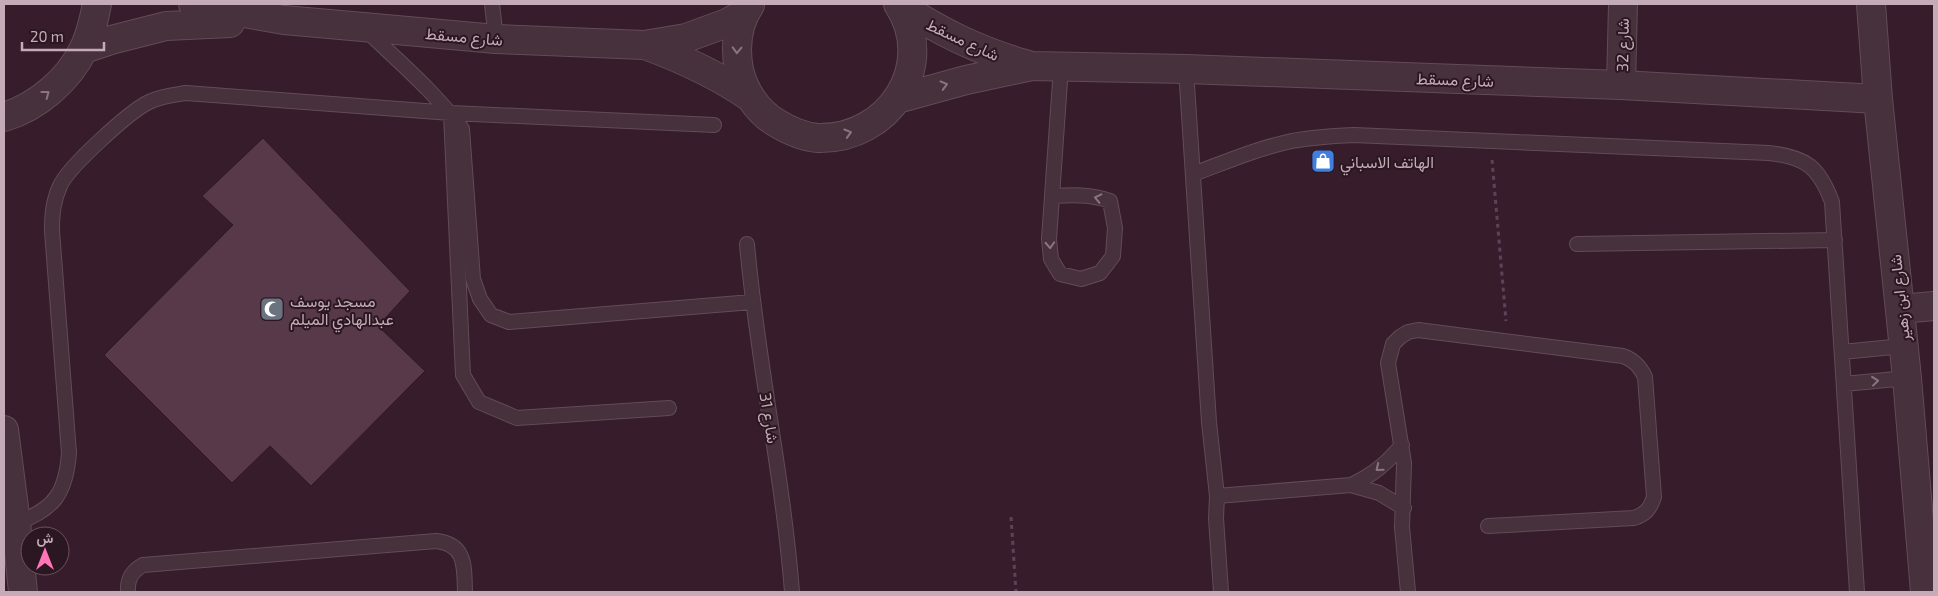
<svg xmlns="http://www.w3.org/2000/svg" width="1938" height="596" font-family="'Exo 2',Vazirmatn,sans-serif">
<rect width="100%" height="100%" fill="#371d2b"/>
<path fill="#583949" stroke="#2e1923" d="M263,138l147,153 -32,35 47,45 -114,115 -41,-40 -38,37 -128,-128 129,-130 -31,-29z"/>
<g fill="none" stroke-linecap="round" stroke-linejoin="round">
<g stroke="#634c57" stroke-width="16">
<path id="service" d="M492,4l4,35
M366,30c33,32 69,62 96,99l11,150 7,20 11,16 18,7 243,-20
M1186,69l23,353 8,74 -1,22 5,74
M451,114l12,261 16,27 38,16 152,-10
M1193,174c33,-12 65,-26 99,-33 21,-4 41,-5 62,-6l415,18c37,4 50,14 63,49l25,390
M1053,196c19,-1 38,-2 57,5l5,27 -2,28 -13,17 -19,6 -21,-5 -9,-15 -2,-20 12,-172
M747,244c10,117 36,231 45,348
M1577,244l258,-4
M1842,352l61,-6
M1844,384l63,-6
M1351,485c22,-10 36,-22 51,-40
M1217,496l134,-11 28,8 25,15
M16,523c38,-13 50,-30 53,-70l-17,-222c0,-16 1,-30 8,-45 8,-19 70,-75 89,-84 12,-6 24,-7 37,-9l265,20 263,12
M128,592c-1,-13 4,-21 15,-27l293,-24c31,3 28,27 29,51
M1408,592l-6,-65 2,-64 -16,-100 5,-19 7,-7 8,-5 10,-2 205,26c11,4 17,10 22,21l9,120c-4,12 -8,17 -20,21l-146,8"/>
</g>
<g stroke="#634c57" stroke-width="30">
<path id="minor" d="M1621,85l2,-81
M1900,309l34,-3"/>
</g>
<g stroke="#634c57" stroke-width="30">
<path id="tertiary" d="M193,4l91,16 79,7 133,12 148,6 42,-7 41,-15 18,-10
M898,4c42,28 81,47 130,61
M1871,4l7,95 29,279 18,214
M750,5c-13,19 -15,43 -11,65 5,21 18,41 36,52 13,8 27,15 43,16 71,2 120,-73 80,-134
M645,45c38,14 73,30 106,53
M84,49l27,-9 55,-14 64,-3
M897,99l69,-19 66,-14 154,3 435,16 257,14
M4,117c33,-10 65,-37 80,-69 7,-14 10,-29 13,-44
M4,430l12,93 7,69"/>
</g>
<path stroke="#5c435a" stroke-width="3" stroke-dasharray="4 4" stroke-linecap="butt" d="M1492,160l14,161
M1011,517l5,75"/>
<use href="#service" stroke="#47313c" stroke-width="14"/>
<use href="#minor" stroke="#47313c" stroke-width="28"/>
<use href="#tertiary" stroke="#47313c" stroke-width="28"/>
</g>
<defs><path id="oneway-chevron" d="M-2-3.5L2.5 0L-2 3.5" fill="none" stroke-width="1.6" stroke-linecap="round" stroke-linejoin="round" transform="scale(1.25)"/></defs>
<g stroke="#8c7480">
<use href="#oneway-chevron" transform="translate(737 50) rotate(92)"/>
<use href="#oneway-chevron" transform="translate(944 85) rotate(-15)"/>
<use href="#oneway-chevron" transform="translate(46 94) rotate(-37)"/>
<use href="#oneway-chevron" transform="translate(848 133) rotate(-17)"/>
<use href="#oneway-chevron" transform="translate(1098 198) rotate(-167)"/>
<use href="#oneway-chevron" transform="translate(1050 245) rotate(87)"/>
<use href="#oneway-chevron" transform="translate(1875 381) rotate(-6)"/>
<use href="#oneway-chevron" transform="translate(1379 468) rotate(141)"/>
</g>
<defs>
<g id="shop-square" transform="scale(1.25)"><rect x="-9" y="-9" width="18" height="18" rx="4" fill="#3f7fe0" stroke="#2b1721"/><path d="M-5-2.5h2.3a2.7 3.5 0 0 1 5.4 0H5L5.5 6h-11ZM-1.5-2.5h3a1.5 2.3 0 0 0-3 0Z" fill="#fff"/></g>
<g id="mosque-square" transform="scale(1.25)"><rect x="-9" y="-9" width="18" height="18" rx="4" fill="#6b7280" stroke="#2b1721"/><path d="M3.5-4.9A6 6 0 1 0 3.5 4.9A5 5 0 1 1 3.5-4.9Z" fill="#fff"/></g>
</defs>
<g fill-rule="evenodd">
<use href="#shop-square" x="1323" y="161"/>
<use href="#mosque-square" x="272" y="309"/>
</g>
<g text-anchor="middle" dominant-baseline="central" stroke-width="4" stroke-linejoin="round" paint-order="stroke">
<g font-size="16" fill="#c5aab7" stroke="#2b1721">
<text transform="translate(464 36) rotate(5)">شارع مسقط</text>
<text transform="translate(963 39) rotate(25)">شارع مسقط</text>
<text transform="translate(1622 45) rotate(-89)">شارع 32</text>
<text transform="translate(1455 79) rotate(2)">شارع مسقط</text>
<text transform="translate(1899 298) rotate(-96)">شارع ابن زهير</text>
<text transform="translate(770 418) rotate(81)">شارع 31</text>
</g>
<g font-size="16" fill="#c5aab7" stroke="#2b1721" text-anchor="start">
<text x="1340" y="161">الهاتف الاسباني</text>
<text x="290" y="300">مسجد يوسف<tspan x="290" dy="18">عبدالهادي الميلم</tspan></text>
</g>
</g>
<rect width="1938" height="596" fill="none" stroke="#c5aab7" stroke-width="10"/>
<g transform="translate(45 551)"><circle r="24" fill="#2b1721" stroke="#69525d"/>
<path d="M0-4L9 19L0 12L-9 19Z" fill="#ff75b8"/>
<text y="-8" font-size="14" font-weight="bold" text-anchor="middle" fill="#c5aab7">ش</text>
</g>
<path d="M22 42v8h82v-8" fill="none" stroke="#c5aab7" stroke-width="2.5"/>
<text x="30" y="42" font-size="15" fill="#c5aab7" stroke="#2b1721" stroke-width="4" paint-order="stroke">20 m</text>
</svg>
